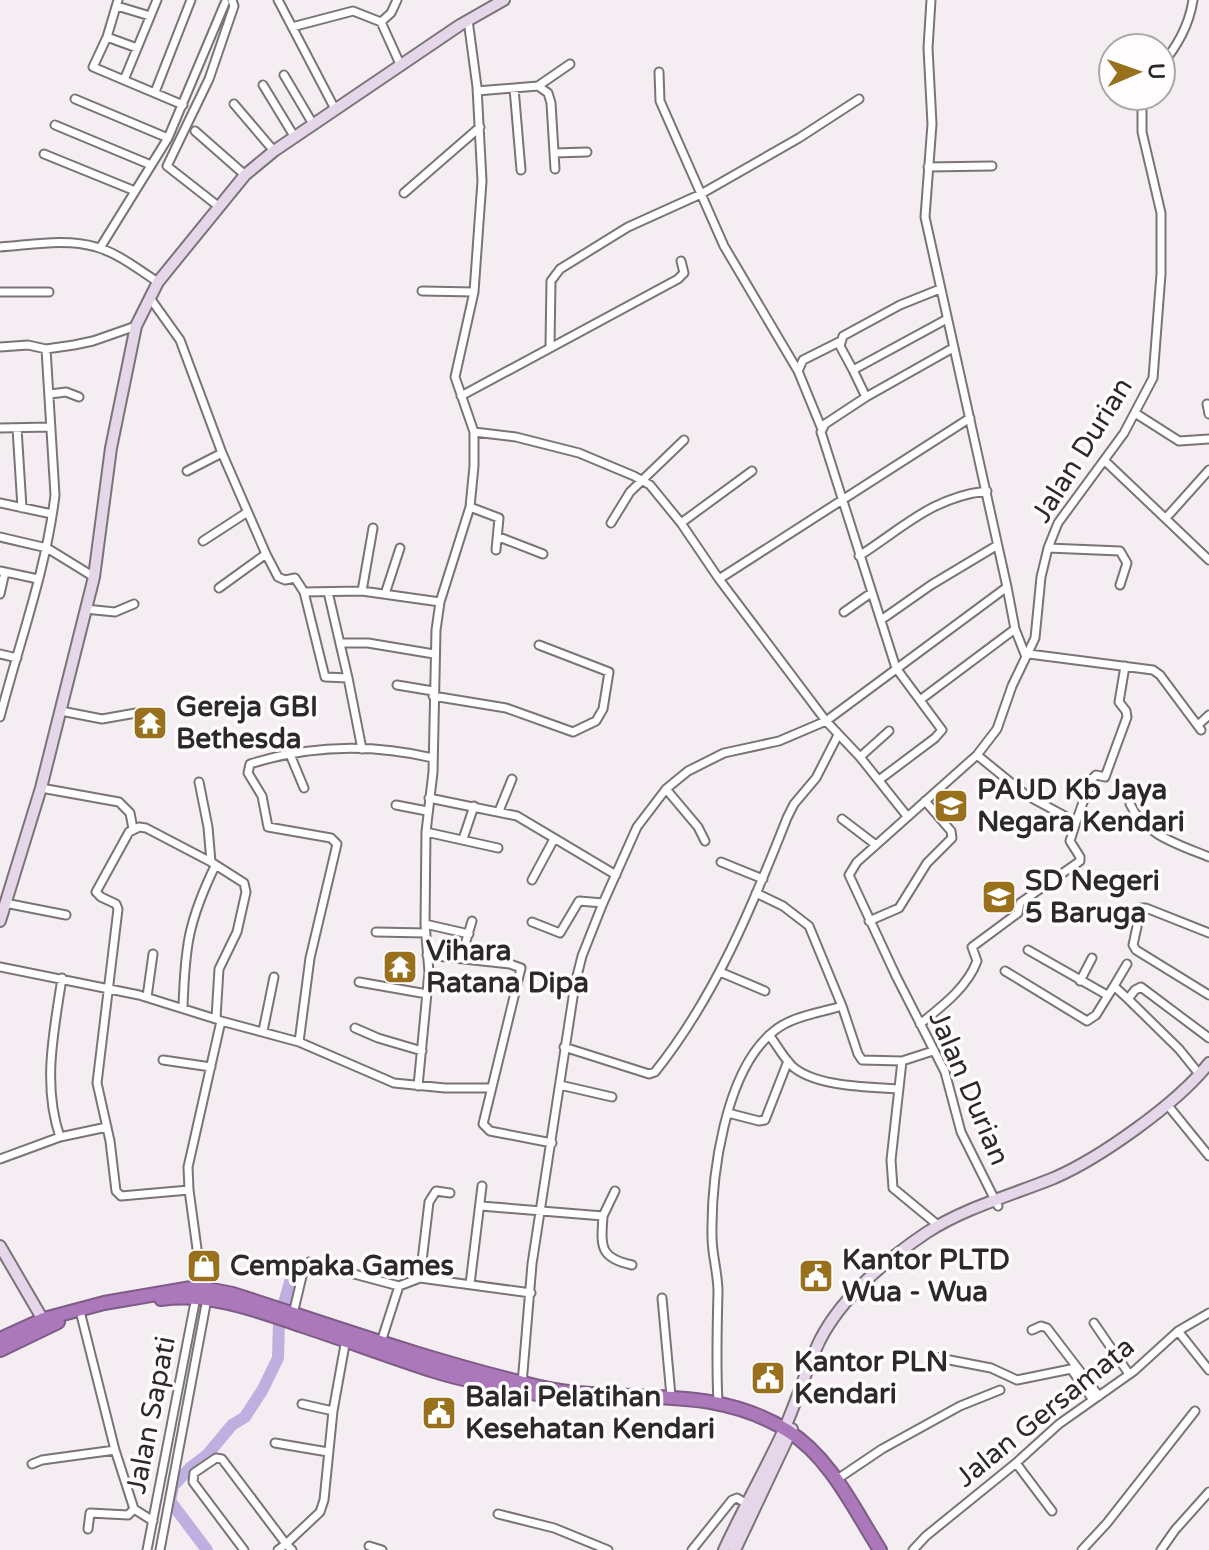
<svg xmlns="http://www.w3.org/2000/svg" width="1209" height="1550" font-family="'Varela Round',sans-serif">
<rect width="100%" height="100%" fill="#f4edf1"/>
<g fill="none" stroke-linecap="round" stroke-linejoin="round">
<path stroke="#bfafe1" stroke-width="12" d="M207,1550l-37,-49 3,-15 17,-18 17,-13 25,-30 13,-8 18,-28 15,-31 1,-37 16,-57"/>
<g stroke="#7a7478" stroke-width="11">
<path id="street" d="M118,0l-11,37 -14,30 90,38
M278,0l57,109
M397,0l-6,13 -10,9 19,42
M117,6l33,10
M292,27l61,-16 28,11
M107,37l30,11
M1161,66c16,-20 28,-40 32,-66
M659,72l1,29 64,145 74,125 23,56
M284,75l29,49
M124,80l33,-80
M263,85l31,51
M538,86l32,-22
M514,88l7,82
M477,91l61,-5 10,7 3,10 4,66
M155,92l36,-92
M75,99l93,39
M234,104l40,47
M55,125l96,40
M195,131l50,44
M554,153l33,-1
M44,154l91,37
M928,167l64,-1
M404,193l76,-66
M218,206l-51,-40 42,-87 25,-73 -2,-6
M0,247c31,-2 66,-9 96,0 22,6 43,23 62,35
M100,248l68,-110 57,-135
M422,291l52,1
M0,292h49
M150,298l30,42 42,113 44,101 12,23 7,3 10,-2 9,14 21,85 23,1 -20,-86
M947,319l-94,51 13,27 87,-49
M550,346l1,-65 9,-12 68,-42 73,-33 98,-56 60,-39
M0,347l28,-2 18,4 28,-4 19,-4 43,-15
M853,370l-13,-24 3,-10 57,-31 40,-16
M798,371l5,-11 36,-18
M50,394l16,-2 13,5
M461,396l217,-117 6,-6 -3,-12
M866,397l-41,27 -4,8 75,236 46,62 -7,8 -56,42
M1207,404l2,10
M1135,413l44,28 30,-2
M0,428l51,-1
M17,428l5,80
M474,432l42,5 63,16 55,23 16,9 31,38 38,56 107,142 34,36 47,59
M1105,461l104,99
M187,471l35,-18
M0,503l52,11
M470,507l29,11 -3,32
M1166,518l43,-48
M611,523l19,-31 54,-52
M681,523l71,-52
M0,537l47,11 47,29
M499,537l44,17
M203,541l43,-28
M1048,548l72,3 7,12 -7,22
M859,556c44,-28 73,-59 128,-65
M0,571l38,8
M719,579l251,-161
M1007,587l8,42
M219,588l47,-34
M362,591l11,-63
M304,592l58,-1 78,11
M0,594l5,-22
M385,594l15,-46
M85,609l30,3 19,-8
M844,612l27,-19
M881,620l50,-35 65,-39
M340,643h28l66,11
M0,654l17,4
M1029,654l124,16 7,5 41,55
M348,678l14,71
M397,685l36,6
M433,696l73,12 67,24 23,-11 7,-12 6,-37 -70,-27
M920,700l95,-71 11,28
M61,711l41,8 34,-6
M0,717c19,-74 46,-146 55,-222l-9,-146
M1198,725l11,-10
M289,752l15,36
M977,755l49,40 50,27 15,-42 5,-5 9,2 22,-60 -1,-6 -7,-9 6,-36
M860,757l29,-26
M433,758c-60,-14 -123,-13 -183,6l-2,9 14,23 6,31 63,11 6,6 -27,114 -11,84 95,41 51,5h46
M199,782l9,45 3,35 33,21 2,9 -9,40 -18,37 -3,49
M41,788l78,14 11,11 3,16
M666,789l32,38 7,14
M429,798l88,18 99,59
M1130,804c14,31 50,41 79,53
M396,805l31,6
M499,811l13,-32
M842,819l34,26
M426,832l72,16
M463,839l11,-33
M721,862l42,17
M532,880l22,-41
M756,893l27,13 26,20 33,80 16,48 4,6 40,1 31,-10
M5,903l61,12
M869,921l30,-13 28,-45 25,-25 -1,-7 -26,-30
M532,922l28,11 19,-32 24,2
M425,924l44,10
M376,932l50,1
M1209,933l-63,-25h-5l-8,37 3,5 73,45
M1028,950l79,45
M427,955l83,9 11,4 -38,156 7,7 62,12
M461,958l11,-37
M0,967l139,28 80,25
M1005,971l82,50 9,-6 18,-29 14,13
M720,972l45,19
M1080,981l12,-23
M359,982l68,12
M1114,986l13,-22
M147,997l6,-43
M183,1007c2,-60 5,-85 32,-141
M920,1024c21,-17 47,-36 57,-63l-5,-14 46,-34 2,-10 60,-42v-4l-10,-16 6,-19
M355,1028l23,10 44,13
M263,1031l11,-54
M769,1035c8,10 14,22 23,31 23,21 77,21 107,23
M564,1047l85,27 6,-2c60,-75 97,-165 132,-254l7,-14 22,-26 22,-43
M163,1060l48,7
M902,1061l-11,99 2,28 46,38
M1200,1075l-21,-26 -51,-50 7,-9 6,-3 68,51
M560,1085l52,12
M418,1086l11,-114 -4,-48 1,-92 7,-60 3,-142 4,-28 30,-95 4,-41v-34l-19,-55 19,-85 8,-111 -5,-94 -9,-67
M1170,1108l39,48
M728,1113l31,8 6,-1 23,-59
M60,1137c-18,-52 -6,-106 2,-159
M0,1159l60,-22 47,-10
M189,1190l-68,6 -5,-5 -6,-50 -13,-58 21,-174 -2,-5 -15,-7 -5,-5 33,-60 10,-5 7,1 65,34
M481,1206l122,10c-2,30 -4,42 29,49
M998,1206l-37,-74 -16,-60 -49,-96 -47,-101 8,-13 120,-107 20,-26 15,-43 23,-48 6,-61 7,-29 10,-25 66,-90 29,-55 8,-104v-61l-19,-81v-36
M603,1216l12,-25
M420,1278l9,-76 7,-11 14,2
M470,1284l12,-98
M399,1286l21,-8 111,15
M662,1298l9,98
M293,1314l11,-46 5,-6 90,24
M1094,1323l35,51
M1032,1330l9,-4 6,2 52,68
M1178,1331l31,39
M381,1342l18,-56
M934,1357l57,11 26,12 54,-11 22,31
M1087,1378l30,-21
M522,1384l10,-120 43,-280 7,-28 21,-53 34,-76 29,-38 22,-18 36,-18 55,-12 47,-20 181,-134 -82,-370 7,-93 -4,-76 3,-48
M718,1402c-2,-37 -1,-73 0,-110 0,-19 -6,-37 -6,-55 -1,-59 12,-166 62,-206 18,-15 46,-18 68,-25
M302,1404l31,7
M275,1443l53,9
M1016,1463l36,48
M32,1464l10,-4 73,-10 -34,-135
M836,1480l46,-31 78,-43 40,-16
M134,1509l19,12
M498,1514l56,14 54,22
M88,1529l2,-16 38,2 6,-6 -19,-59
M369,1546l13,4
M147,1550l49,-253
M160,1550l49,-262 -8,-10 -12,-88 -1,-23 33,-146 78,21
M244,1550l-51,-68 1,-9 22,-15 6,1 64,85 -8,6
M292,1550l-6,-6 34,-32 4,-12 9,-89 13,-72
M692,1550l40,-50 5,-2 10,6
M913,1550l13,-14 90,-73 43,-39 75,-53 44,-40 31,-18
M1082,1550l25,-27 88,-112
M1161,1550l14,-20 34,-38"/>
</g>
<g stroke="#7a7478" stroke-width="14">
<path id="secondary" d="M0,921l41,-133 53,-211 17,-129 25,-122 22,-44 87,-107 29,-24 186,-126 44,-25
M0,1246l46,79
M724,1550c18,-39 39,-76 57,-114 15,-31 24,-65 39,-96 22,-43 66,-80 106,-107 38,-25 86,-38 128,-55 46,-20 124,-75 155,-115
M735,1550l57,-121"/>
</g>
<g stroke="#7e5c87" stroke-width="16">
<path id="highway" d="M161,1299c50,-7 98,12 145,28 42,14 85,30 128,44 34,11 68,16 103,23
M0,1339l44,-20 60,-16 93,-16 36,7c102,33 203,69 307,93 85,19 169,-6 248,44 42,26 66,78 92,119
M0,1350l58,-28"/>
</g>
<use href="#street" stroke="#fff" stroke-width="7"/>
<use href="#secondary" stroke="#e6d6ea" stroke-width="10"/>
<use href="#highway" stroke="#ab78b9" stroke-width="12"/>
</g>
<defs>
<g id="temple-square" transform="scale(1.8)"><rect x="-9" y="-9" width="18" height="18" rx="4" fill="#99711d" stroke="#fffcfd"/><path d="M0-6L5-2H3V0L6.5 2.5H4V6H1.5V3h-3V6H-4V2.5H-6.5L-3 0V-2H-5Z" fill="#fff"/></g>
<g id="school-square" transform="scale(1.8)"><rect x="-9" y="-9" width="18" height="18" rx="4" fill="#99711d" stroke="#fffcfd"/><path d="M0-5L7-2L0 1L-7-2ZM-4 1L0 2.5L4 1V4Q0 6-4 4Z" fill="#fff"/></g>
<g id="shop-square" transform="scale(1.8)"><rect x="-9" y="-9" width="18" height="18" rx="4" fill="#99711d" stroke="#fffcfd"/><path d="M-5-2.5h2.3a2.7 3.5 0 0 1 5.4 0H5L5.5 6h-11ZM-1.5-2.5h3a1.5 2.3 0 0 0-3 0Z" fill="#fff"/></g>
<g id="civic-square" transform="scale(1.8)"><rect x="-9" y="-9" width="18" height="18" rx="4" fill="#99711d" stroke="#fffcfd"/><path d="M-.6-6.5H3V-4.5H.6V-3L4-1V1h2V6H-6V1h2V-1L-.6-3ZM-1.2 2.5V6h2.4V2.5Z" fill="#fff"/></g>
</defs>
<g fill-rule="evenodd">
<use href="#temple-square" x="150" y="723"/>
<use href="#school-square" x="951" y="806"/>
<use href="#school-square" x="999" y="897"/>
<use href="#temple-square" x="400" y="967"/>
<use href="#shop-square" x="204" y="1266"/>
<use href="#civic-square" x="816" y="1276"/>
<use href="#civic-square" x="768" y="1378"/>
<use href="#civic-square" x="439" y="1413"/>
</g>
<g text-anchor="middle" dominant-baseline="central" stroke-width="7" stroke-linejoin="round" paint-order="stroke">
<g font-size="28" fill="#2b292a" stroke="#fffcfd">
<text transform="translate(1082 450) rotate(-58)">Jalan Durian</text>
<text transform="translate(969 1088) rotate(67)">Jalan Durian</text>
<text transform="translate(1045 1412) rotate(-39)">Jalan Gersamata</text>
<text transform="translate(151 1415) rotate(-79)">Jalan Sapati</text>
</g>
<g font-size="28" font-weight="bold" fill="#2b292a" stroke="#fffcfd" text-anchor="start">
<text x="176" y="707">Gereja GBI<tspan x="176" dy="32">Bethesda</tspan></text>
<text x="977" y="790">PAUD Kb Jaya<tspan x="977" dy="32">Negara Kendari</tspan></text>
<text x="1025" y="881">SD Negeri<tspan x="1025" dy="32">5 Baruga</tspan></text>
<text x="426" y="951">Vihara<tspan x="426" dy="32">Ratana Dipa</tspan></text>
<text x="842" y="1260">Kantor PLTD<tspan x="842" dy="32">Wua - Wua</tspan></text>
<text x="230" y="1266">Cempaka Games</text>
<text x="794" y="1362">Kantor PLN<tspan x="794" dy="32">Kendari</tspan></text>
<text x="465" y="1397">Balai Pelatihan<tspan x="465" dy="32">Kesehatan Kendari</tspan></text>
</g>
</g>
<g transform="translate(1137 72) rotate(88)"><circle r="38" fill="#fffcfd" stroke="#aaa8a9" stroke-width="2"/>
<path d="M0-6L14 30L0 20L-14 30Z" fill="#99711d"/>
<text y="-12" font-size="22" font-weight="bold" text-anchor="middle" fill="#2b292a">U</text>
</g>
</svg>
